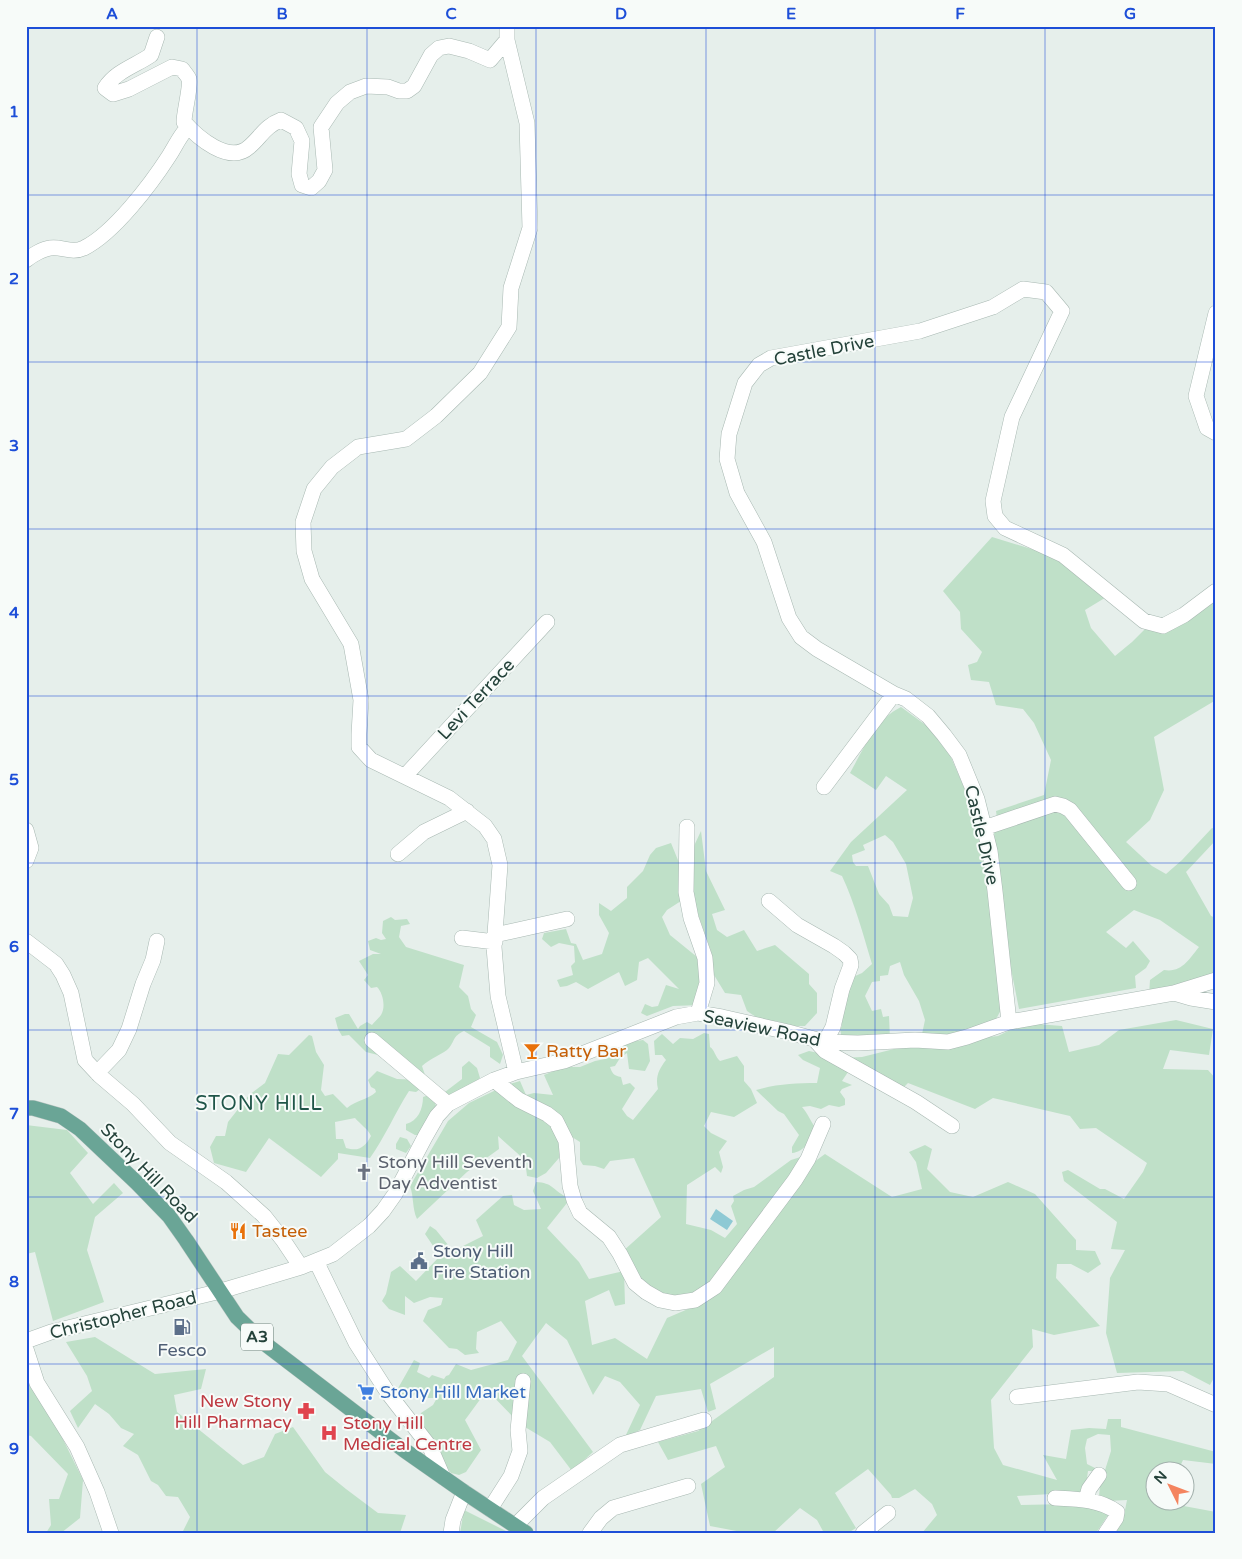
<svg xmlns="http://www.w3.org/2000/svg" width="1242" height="1559" font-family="'Varela Round',sans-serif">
<rect width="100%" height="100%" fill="#e6efeb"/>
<path fill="#bfe0c8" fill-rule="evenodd" d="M992,537l59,18 57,41 -23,14 6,18 24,28 17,-14 13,-13 71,-34v105l-62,37 10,53 -14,30 -24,22 26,24 14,8 16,-14 30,-32 4,1v11l-30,32 25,44 5,2v59l-67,18 1,-15 14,-10c18,3 25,-11 35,-23l-39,-27 -26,-10 -28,22 20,16 7,-7 17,20 -4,7 -11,8 1,12 -117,21 -14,-70 -11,-107 3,-14 -1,-7 48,-16 7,-35 -17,-37 -11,-14 -27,-4 -7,-23 -18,-2 -3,-15 9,-3 5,-10 -21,-23 -1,-17 -17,-21z
M901,707l26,19 23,29 19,44 14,51 19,158 -7,13 -43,16 -30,-3 3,-14 -6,-19 -15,-26 -4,-13 -10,4 -2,9 -8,1v5l-8,1 -7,14 7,15 9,-2 2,8 6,-1 1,23h-48l-2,-10 2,-3 -1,-13 12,-36 9,-4 10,-9c-9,-30 -17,-60 -30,-88l-12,-5 21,-29 56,-52 -21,-14 -10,14 -26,-17c13,-23 26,-54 51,-66zM885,835l8,7 13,22 7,34 -5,19 -15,-1 -4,-11 -10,-11 -11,-28h-12l-3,-4 -1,-7 13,-5 -2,-5z
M701,831l5,40 19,39 -13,4 5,16 10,7 17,-7 13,21 18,-6 34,29v10l8,9v20l-12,13h-11l-18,-5h-14l-15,-10 -6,-16 -16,-2 -11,-18 -3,-24 -20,-57 2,-46z
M671,843l11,27 -1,31 -14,9 -5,7 8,18 32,26 -2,44 -27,1 -26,10 -6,-3 4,-9 7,3 6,-1 8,-21 13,4 -31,-31 -9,4 -2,18 -12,6 -6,-14 -31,17 -12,-7 -9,4 -7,1 -3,-7 16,-5 -2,-9 4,-4 -1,-16 -15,-3 -8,4 -9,-8 2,-6 22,-4 5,14 5,1 7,16 19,-6 7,-21 -10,-18v-12l12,8 16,-13v-11l16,-16 7,-16 6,-7z
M391,917l4,3 12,-1 3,5 -9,2 -2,11 7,10 58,18 -5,22 9,9 3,13 5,6 -5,12 26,15 6,13 -3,9 -10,-7v-10l-26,-16c-12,6 -8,8 -15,17 -4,5 -20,11 -27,18l3,9 -43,-19 -16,-4 -17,-17 -7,1 -4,-7 -3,-11 10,-4h4l9,15 2,-3 7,-4 5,3c3,-4 7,-7 9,-10 5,-8 2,-22 -4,-28l-6,1 -7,-8 4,-5 -9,-14 14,-7h8l-11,-4 -2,-9 8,-3 5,2 5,-1 -4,-6 1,-12z
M1176,1020l37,9 -4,26 -39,-5 -7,19 45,1 8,9v295l-6,11 -27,-14 -66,2 -11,-40 4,-55 15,-28 -14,-1 6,-27 -53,-41 -2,-9 6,-2 32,19h5l19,10 19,-27 4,-9 -51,-35 -16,1 -10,-13 -77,-18 -18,11 -67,-26 -9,9 -51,-20 -6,9 10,4 -10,4 -2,3 5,7v6l-6,2 -10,-2 -8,4 -11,-3 -8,1c6,7 8,13 13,20 -4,12 -10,25 -23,26v-6l7,-12 -15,-21 -6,-3 -22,-21c21,-6 40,-7 61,-7l3,-15 -17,-8 -5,-5 11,-4 33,7 20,-1 44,-11 92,-10 26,-13 38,3 7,26 30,-7 20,-15z
M704,1033l5,1 1,13c5,3 5,10 10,14l17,-5 7,10v15l7,8 6,14 -23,14 -23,-5 -7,14 7,7 16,8 -8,11 4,15 -2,6 -6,-6 -28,18 -1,39 25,6 14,8 12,-14 -6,-18 3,-5 -1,-5 11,-6 10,-3 37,-27 16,-5 -93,129 -21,12 -18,3 -36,-18 -17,-29 39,-35 -27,-59 -24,3 -6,8 -9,-3 -12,-1 -3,-5v-18l-16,-10 -58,-47 14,-4 6,14 8,-2 19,2 -9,-20 20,-8h16l15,-6 10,-2 3,-10 15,-6 20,-3 5,4 2,17 -5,10 -16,-2 -2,-16 -7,5 -5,8 -5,1c2,6 4,9 11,10l2,8 7,-2 5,5 -13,21 5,7 6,4 25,-31c-3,-12 1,-20 8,-29l-4,-5h-7l-1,-14 8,-7 11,10 7,-6 13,1z
M309,1035l3,1 4,16 8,13 -3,25 4,6 8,-2 14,14c10,-8 20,-8 29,-16l-1,-3 -4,-2 -3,-7 9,-9 20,8 25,1 1,7 -7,5 -7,-1c-14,22 -24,46 -39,67l-32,-5v6l-17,18 -52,-39 -23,34 -32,-9 -4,-16 6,-11h9l3,-14 11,-14 10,-13 16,-12 13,-29 11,1zM355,1118c5,6 13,11 16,18 -6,11 -12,16 -25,12l-3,-9h-7l-1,-17z
M469,1061l8,7 3,10 -8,7 -20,12 -7,-5 17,-13v-12z
M496,1090l55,32 11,20 -3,16 -13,15 -9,5 -10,-2 -2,-16 -27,-24 1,13 -32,23 -50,47c-5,-11 -3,-22 -7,-33l38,-65 21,-18z
M429,1095l6,8 2,6 -16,26h-6l-9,-5v-6c12,-3 17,-15 17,-27z
M26,1125l41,5 21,23 -18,20 23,31 21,-21 9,10 -28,24 -8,33 17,52 -51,19 -18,-69 -9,2z
M400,1137l7,2 4,7 -5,7 -10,-4v-5z
M925,1145l7,4 -5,20 23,23 23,5 35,-15 27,12 41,46v10l19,1 6,13 -13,9 -17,-9h-14l-1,14 44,48 -46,9 -22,-6 1,18 -42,53 3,48 9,17 54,15 -14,-25 23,4 5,-29 18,-2 17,1 2,-10h13v8l95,25v12l-33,-4 -5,11 -24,1v30h19v2l43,8v21h-102l10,-18 3,-15 -19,1 -9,-5 1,-10 11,-35 -1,-16 -12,-1 -11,5 -2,9 2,16 14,7h-13l-3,21 -68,4 4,9 46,-1 43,8 -14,21h-174l15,-18 -5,-11 -17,-15 -16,9h-7l-1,-3 -23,-26 -33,24 21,35 -8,5h-24l-7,-13 -17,-12 -27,25h-26l-37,-7 -9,-42 24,-17 -9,-21 -48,14 -10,-18 40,-11 76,-54v-30l-64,37 6,25 -8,3 -7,-23 -45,7 -16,34 -15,7 15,-32 -20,-23 -15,-6 -12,19 -26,-55 -21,-17 -24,33 71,96 -21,19 -22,-29 -30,-18 -33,-34 -22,30 16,30 -15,22 -7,3 -8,-2 -34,-49 4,-11 12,-8 4,-7h-9l-8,-9 -9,9 -12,-4 -2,-4 17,-30 6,3 -3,9 12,6 3,-3 12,4 2,-3 3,-1 7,-11 15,6 37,-10 9,-18 -16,-21 -24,11 -1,17 3,4 -14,2 -8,-6 -8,-1 -26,-27 5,-11 13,-5 2,-7 -13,-1 -16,6 -9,-7v19l-16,-6 -7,-8 4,-7 5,-22 9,-6 16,15 24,-25 -15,-22 5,-8 6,4 17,21 30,-15 -7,-16 27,-24 9,-1 2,10 10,5 17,-1 -8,-18 3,-9c17,1 16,7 30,15l1,6 -20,25 32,34 10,17 35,-8 1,33 -10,2 -6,-16 -24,11 7,44 23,-7 32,21 20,-41 28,-12 119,-144 11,-8 67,43 30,-8 -6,-27 -7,-10z
M95,1337l60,37 51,-5 -5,20 -27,6 3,17 66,53 21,-8 11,-23 18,-7 32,45 21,17 32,24 28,2 -6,18h-218l8,-16 -12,-20 -12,-1 -8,-11 -7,-4 -13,-26 -15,-9 11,-12 -13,-6 -12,-14 -14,-10 -17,24 -8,-17 22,-20 -5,-15 -21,-34z
M26,1375h2l28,50 27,55 -3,38 -19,15h-15l5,-8 -2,-26h10l9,-25 -37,-38 -5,-1z
M464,1510l46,23h-50z"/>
<path fill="#8ec9d4" d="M716,1209l17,12 -6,9 -17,-11z"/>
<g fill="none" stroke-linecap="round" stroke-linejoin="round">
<g stroke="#a8b8b2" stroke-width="16">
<path id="minor" d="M507,26v14l20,83 3,105 -19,60 -2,39 -29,46 -44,43 -30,23 -48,8 -26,20 -18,22 -11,33 1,29 8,28 39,65 10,56 -2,34v13l12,13 78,38 36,28 9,13 6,26 -6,82 4,49 18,76
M157,37l-6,18c-16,11 -35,16 -46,33l8,6 16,-5 43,-22 10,2c2,3 6,7 7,10 2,8 -5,33 -5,43 13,15 45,43 65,25 12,-10 16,-21 32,-27l15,8 6,13 -3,33 3,11 9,3 8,-7 6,-11 -4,-43 16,-24 13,-11 16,-6 22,1 11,4h8l7,-5 17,-31 8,-7 10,-2 20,5 21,9 17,-20
M26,260c6,-5 17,-11 24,-12 12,-2 21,6 34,0 30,-15 67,-64 85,-92 7,-11 10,-19 19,-29
M1216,313l-20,83 11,32 9,5
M405,776l142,-154
M824,787l70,-93
M687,827l-1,65 5,26 14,40 2,25 -9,30
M984,828l71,-24 8,2 7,4 59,73
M26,830l5,18 -5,13
M398,854l26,-22 43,-21
M769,901l28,24 37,21 10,7 6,6 1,6 -9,24 -9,38 -8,15
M495,935l72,-16
M462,938l33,4
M26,941l30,23 7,11 8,18 14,67 14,15 34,29 37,39 56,39 38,34 19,24 18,27
M1174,993l17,5 25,4
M1009,1022l-14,-131 -5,-40 -13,-52 -18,-44 -15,-20 -16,-19 -22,-17 -12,-5 -77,-45 -16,-12 -12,-19 -25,-76 -27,-49 -10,-34 2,-25 16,-51 14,-18 12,-7 149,-27 73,-24 30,-18 23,3 16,19 -50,106 -19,84 2,15 10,12 58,27 81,66 19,5 21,-11 32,-24
M814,1039l11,12 91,51 36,24
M372,1040l76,64
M97,1073l22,-23 10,-21 14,-45 10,-24 4,-19
M494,1080l25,20 28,14 9,7 10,20 4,45 4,14 6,13 29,24 11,17 15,29 11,9 14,8 15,3 20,-3 20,-13 80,-107 13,-21 15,-35
M316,1261l40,82 32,50 42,54 13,30
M26,1341l25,-9 170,-41 80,-24 32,-13 36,-28 14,-15 12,-17 30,-57 12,-21 11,-12 46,-24 22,-8 48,-11 112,-44 22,-4 24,4 66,15 37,10 33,1 57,-3 33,2 19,-5 42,-15 165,-29 42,-13
M26,1349l11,34 40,64 20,45 14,41
M1017,1397l121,-15 30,2 48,21
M1055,1498c21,1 44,1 62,14l-1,6 -10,15
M1086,1500l3,-11 10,-14
M490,1509l21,-33 9,-25 -2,-21 5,-49
M515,1526l28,-28 77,-53 84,-25
M451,1533l2,-13 11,-28
M590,1533l11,-15 12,-10 75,-22
M863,1533l25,-20"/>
</g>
<g stroke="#c2cac8" stroke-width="16">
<path id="major" d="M26,1108h7l28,8 19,13 57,54 32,33 17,24 51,77 27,26 140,107 60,42 62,41"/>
</g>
<use href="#minor" stroke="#fff" stroke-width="15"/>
<use href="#major" stroke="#6aa596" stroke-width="15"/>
</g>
<path fill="none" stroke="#1d4ed8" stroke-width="1" stroke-opacity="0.55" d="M197,26v1507M367,26v1507M536,26v1507M706,26v1507M875,26v1507M1045,26v1507M26,195h1190M26,362h1190M26,529h1190M26,696h1190M26,863h1190M26,1030h1190M26,1197h1190M26,1364h1190"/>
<defs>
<g id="bar-bare" transform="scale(1.35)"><path d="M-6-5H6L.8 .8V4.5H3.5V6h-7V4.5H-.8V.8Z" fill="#e8710a" stroke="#f7fbf9" stroke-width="2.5" paint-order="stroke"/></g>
<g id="church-bare" transform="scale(1.35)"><path d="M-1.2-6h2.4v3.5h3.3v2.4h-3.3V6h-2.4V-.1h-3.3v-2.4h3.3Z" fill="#6b7280" stroke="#f7fbf9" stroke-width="2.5" paint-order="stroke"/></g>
<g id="restaurant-bare" transform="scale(1.35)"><path d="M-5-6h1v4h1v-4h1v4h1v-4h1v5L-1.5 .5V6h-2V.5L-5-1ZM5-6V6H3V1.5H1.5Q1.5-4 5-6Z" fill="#e8710a" stroke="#f7fbf9" stroke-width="2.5" paint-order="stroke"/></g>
<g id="civic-bare" transform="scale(1.35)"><path d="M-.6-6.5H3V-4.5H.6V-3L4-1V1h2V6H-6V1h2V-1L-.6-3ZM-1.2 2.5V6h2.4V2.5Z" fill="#5c6f8a" stroke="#f7fbf9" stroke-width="2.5" paint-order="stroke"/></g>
<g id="fuel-bare" transform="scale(1.35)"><path d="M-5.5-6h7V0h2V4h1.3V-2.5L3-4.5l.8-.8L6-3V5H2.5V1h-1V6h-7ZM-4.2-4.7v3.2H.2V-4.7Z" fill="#5c6f8a" stroke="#f7fbf9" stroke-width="2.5" paint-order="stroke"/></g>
<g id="supermarket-bare" transform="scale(1.35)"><path d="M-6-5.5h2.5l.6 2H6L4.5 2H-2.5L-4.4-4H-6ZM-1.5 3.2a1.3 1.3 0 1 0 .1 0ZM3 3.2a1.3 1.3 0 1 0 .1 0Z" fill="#3f7fe0" stroke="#f7fbf9" stroke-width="2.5" paint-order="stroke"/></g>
<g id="pharmacy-bare" transform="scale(1.35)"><path d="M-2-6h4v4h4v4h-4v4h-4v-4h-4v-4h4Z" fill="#e0444e" stroke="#f7fbf9" stroke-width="2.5" paint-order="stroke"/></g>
<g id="hospital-bare" transform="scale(1.35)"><path d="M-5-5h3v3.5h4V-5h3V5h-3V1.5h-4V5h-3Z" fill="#e0444e" stroke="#f7fbf9" stroke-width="2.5" paint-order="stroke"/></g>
</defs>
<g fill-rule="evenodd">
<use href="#bar-bare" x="532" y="1051"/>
<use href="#church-bare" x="364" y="1172"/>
<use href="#restaurant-bare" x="238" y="1231"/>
<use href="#civic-bare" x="419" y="1261"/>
<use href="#fuel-bare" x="182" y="1327"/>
<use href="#supermarket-bare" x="366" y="1392"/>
<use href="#pharmacy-bare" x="306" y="1411"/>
<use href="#hospital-bare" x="329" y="1433"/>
</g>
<g text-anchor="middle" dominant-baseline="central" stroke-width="4" stroke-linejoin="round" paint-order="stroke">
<rect fill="#f7fbf9" stroke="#637a73" stroke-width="1" x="241" y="1323.5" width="32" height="27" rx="4"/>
<g font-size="16" font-weight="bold" fill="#24423a">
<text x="257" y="1337">A3</text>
</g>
<g font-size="18" fill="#24423a" stroke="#f7fbf9">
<text transform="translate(824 350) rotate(-11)">Castle Drive</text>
<text transform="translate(476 699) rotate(-47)">Levi Terrace</text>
<text transform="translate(982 835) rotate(77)">Castle Drive</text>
<text transform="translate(762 1028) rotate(12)">Seaview Road</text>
<text transform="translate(149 1173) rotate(46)">Stony Hill Road</text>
<text transform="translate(123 1315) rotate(-14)">Christopher Road</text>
</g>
<g font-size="18" fill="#c56008" stroke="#f7fbf9" text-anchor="start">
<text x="546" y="1051">Ratty Bar</text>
<text x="252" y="1231">Tastee</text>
</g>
<g font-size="18" fill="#5b616d" stroke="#f7fbf9" text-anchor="start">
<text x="378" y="1162">Stony Hill Seventh<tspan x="378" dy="21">Day Adventist</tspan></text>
</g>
<g font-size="18" fill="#4e5e75" stroke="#f7fbf9" text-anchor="start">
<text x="433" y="1251">Stony Hill<tspan x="433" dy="21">Fire Station</tspan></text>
<text x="182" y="1350" text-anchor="middle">Fesco</text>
</g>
<g font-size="18" fill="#366cbe" stroke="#f7fbf9" text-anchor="start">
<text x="380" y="1392">Stony Hill Market</text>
</g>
<g font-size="18" fill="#be3a42" stroke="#f7fbf9" text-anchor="end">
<text x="292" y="1401">New Stony<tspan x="292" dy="21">Hill Pharmacy</tspan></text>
<text x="343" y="1423" text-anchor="start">Stony Hill<tspan x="343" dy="21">Medical Centre</tspan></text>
</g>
<g font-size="20" letter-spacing="1" fill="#1f5548" stroke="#f7fbf9">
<text x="259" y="1104">STONY HILL</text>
</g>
</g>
<rect width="1242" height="1559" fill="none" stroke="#f7fbf9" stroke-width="55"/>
<g transform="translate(1170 1486) rotate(312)"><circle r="24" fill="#f7fbf9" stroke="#a3b1ad"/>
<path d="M0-4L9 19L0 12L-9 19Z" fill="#f4845f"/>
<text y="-8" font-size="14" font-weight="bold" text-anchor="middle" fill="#24423a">N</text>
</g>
<rect x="28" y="28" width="1186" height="1504" fill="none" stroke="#1d4ed8" stroke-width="2"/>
<g font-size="16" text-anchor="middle" font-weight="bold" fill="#1d4ed8">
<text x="112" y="19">A</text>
<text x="282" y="19">B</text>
<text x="451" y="19">C</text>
<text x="621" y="19">D</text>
<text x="791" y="19">E</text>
<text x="960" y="19">F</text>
<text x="1130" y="19">G</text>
<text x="14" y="117">1</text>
<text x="14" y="284">2</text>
<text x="14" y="451">3</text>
<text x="14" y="618">4</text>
<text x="14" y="785">5</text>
<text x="14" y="952">6</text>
<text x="14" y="1119">7</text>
<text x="14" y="1287">8</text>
<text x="14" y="1454">9</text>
</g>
</svg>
